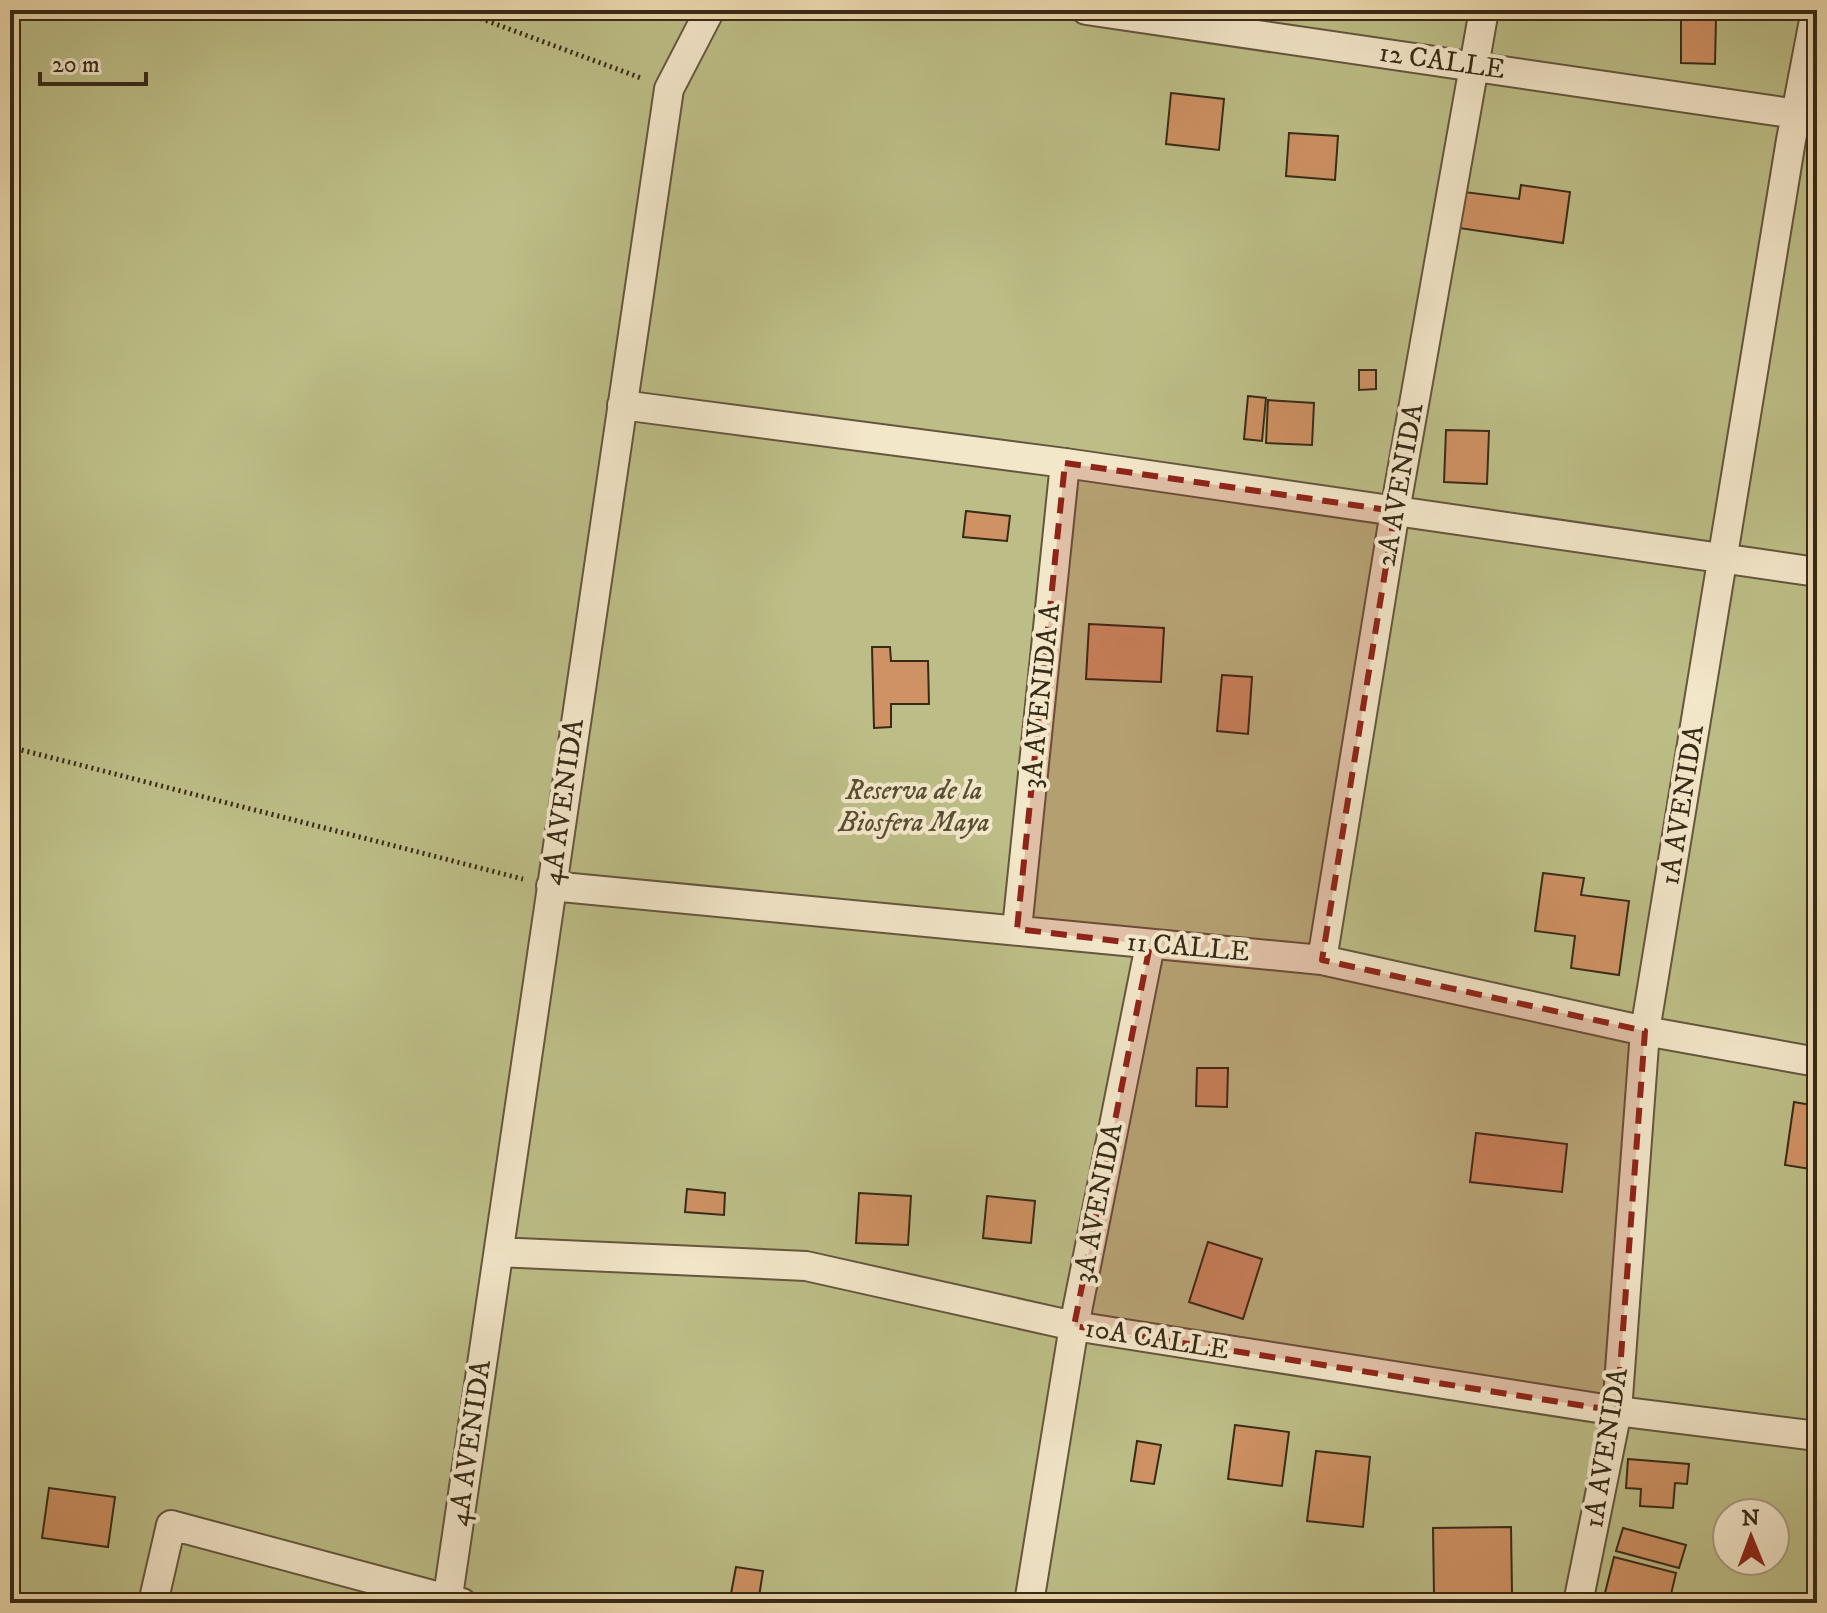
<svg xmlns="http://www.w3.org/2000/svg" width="1827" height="1613" font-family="'IM FELL DW Pica',serif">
<rect width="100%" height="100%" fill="#eddaae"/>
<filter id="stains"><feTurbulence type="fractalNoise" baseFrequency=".0025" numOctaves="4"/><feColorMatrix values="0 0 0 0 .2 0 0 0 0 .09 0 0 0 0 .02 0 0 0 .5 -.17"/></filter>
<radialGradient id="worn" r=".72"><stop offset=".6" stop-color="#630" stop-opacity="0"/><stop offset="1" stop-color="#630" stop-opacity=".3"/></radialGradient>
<path fill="#bdbe87" stroke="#7a7450" stroke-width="2" fill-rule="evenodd" d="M10,10h1807v1593h-1807zM1727,1513h48v48h-48z"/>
<path fill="#cf9264" stroke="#372a18" stroke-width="2" d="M1681,18h35l-1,46 -34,-1z
M1171,93l53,6 -5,51 -53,-6z
M1289,133l49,3 -3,44 -49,-4z
M1521,185l49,7 -7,51 -111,-16 5,-36 62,8z
M1359,370h17v19l-17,1z
M1248,396l18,2 -4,43 -18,-2z
M1268,400l46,3 -2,42 -46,-2z
M1446,430l43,1 -2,53 -43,-2z
M966,511l44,5 -3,25 -44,-4z
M1089,624l75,4 -3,54 -75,-3z
M872,647h18l1,14h37l1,43h-38v23l-17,1z
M1222,675l30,2 -4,57 -31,-3z
M1543,873l41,5 -3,17 48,6 -10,74 -48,-7 4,-32 -40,-5z
M1197,1068h31l-1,39 -31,-1z
M1794,1102l23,4v64l-32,-5z
M1476,1133l91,11 -5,48 -92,-10z
M687,1189l38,4 -1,22 -39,-3z
M859,1193l52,3 -3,49 -52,-2z
M987,1196l48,5 -4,42 -48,-5z
M1208,1242l54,17 -19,60 -54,-17z
M1235,1425l54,7 -7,54 -54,-7z
M1137,1441l24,4 -7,39 -23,-3z
M1316,1451l54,6 -7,70 -56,-6z
M1628,1459l61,5 -2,20 -12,-1 -2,25 -33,-2 1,-17 -15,-1z
M49,1488l66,9 -7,50 -66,-9z
M1511,1527l1,66 -78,2 -1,-67z
M1623,1528l63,17 -7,23 -63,-17z
M1614,1557l62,16 -7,30h-25l-39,-10z
M736,1567l27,4 -5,32 -28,-4z"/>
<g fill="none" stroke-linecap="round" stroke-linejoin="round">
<g stroke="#64563e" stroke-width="32">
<path id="street" d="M1086,10l711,104
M622,405l443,58 752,109
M551,886l771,74 323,71 172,31
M1017,929l48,-466
M1322,960l73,-449 89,-501
M499,1252l307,14 268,60 543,85 200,25
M153,1603l18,-78 291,78
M447,1603l222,-1514 41,-79
M1029,1603l45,-277 76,-381
M1578,1603l39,-192 28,-380 146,-891 25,-130"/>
</g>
<path stroke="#372a18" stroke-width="5" stroke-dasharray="2 4" stroke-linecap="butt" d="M458,10l183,68
M10,747l513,132"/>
<use href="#street" stroke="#f3e7ca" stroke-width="28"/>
</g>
<path fill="#8f2418" fill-opacity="0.2" stroke="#8f2418" stroke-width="6" stroke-dasharray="16 10" stroke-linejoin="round" d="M1065,463l330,48 -73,449 323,71 -28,380 -543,-85 76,-381 -133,-16z"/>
<g text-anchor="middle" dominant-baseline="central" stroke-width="8" stroke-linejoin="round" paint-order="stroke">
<g font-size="28" fill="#372a18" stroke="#f3e7ca">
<text transform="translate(1442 61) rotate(8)">12 CALLE</text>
<text transform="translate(1400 485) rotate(-80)">2A AVENIDA</text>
<text transform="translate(1041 696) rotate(-84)">3A AVENIDA A</text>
<text transform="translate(563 802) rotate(-82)">4A AVENIDA</text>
<text transform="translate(1682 805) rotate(-81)">1A AVENIDA</text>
<text transform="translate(1188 947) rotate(5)">11 CALLE</text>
<text transform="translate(1098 1203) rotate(-79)">3A AVENIDA</text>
<text transform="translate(1157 1339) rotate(9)">10A CALLE</text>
<text transform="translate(470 1443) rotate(-82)">4A AVENIDA</text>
<text transform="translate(1606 1448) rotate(-81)">1A AVENIDA</text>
</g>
<g font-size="28" font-style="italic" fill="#584f34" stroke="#f3e7ca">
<text x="914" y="790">Reserva de la<tspan x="914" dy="32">Biosfera Maya</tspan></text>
</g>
</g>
<rect width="1827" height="1613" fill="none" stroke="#eddaae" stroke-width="40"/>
<rect x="12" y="12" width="1803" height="1589" fill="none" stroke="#372a18" stroke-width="4"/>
<rect x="20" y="20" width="1787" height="1573" fill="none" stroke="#372a18" stroke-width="2"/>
<g transform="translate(1751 1537) rotate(359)"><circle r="38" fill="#f3e7ca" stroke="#a89b83" stroke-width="2"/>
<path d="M0-6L14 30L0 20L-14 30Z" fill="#8f2418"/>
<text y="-12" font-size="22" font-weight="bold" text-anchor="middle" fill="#372a18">N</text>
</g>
<path d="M40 72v12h106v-12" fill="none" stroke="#372a18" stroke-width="4"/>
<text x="52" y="72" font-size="24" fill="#372a18" stroke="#f3e7ca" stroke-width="6" paint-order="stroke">20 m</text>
<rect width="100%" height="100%" filter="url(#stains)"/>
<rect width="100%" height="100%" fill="url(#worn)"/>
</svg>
